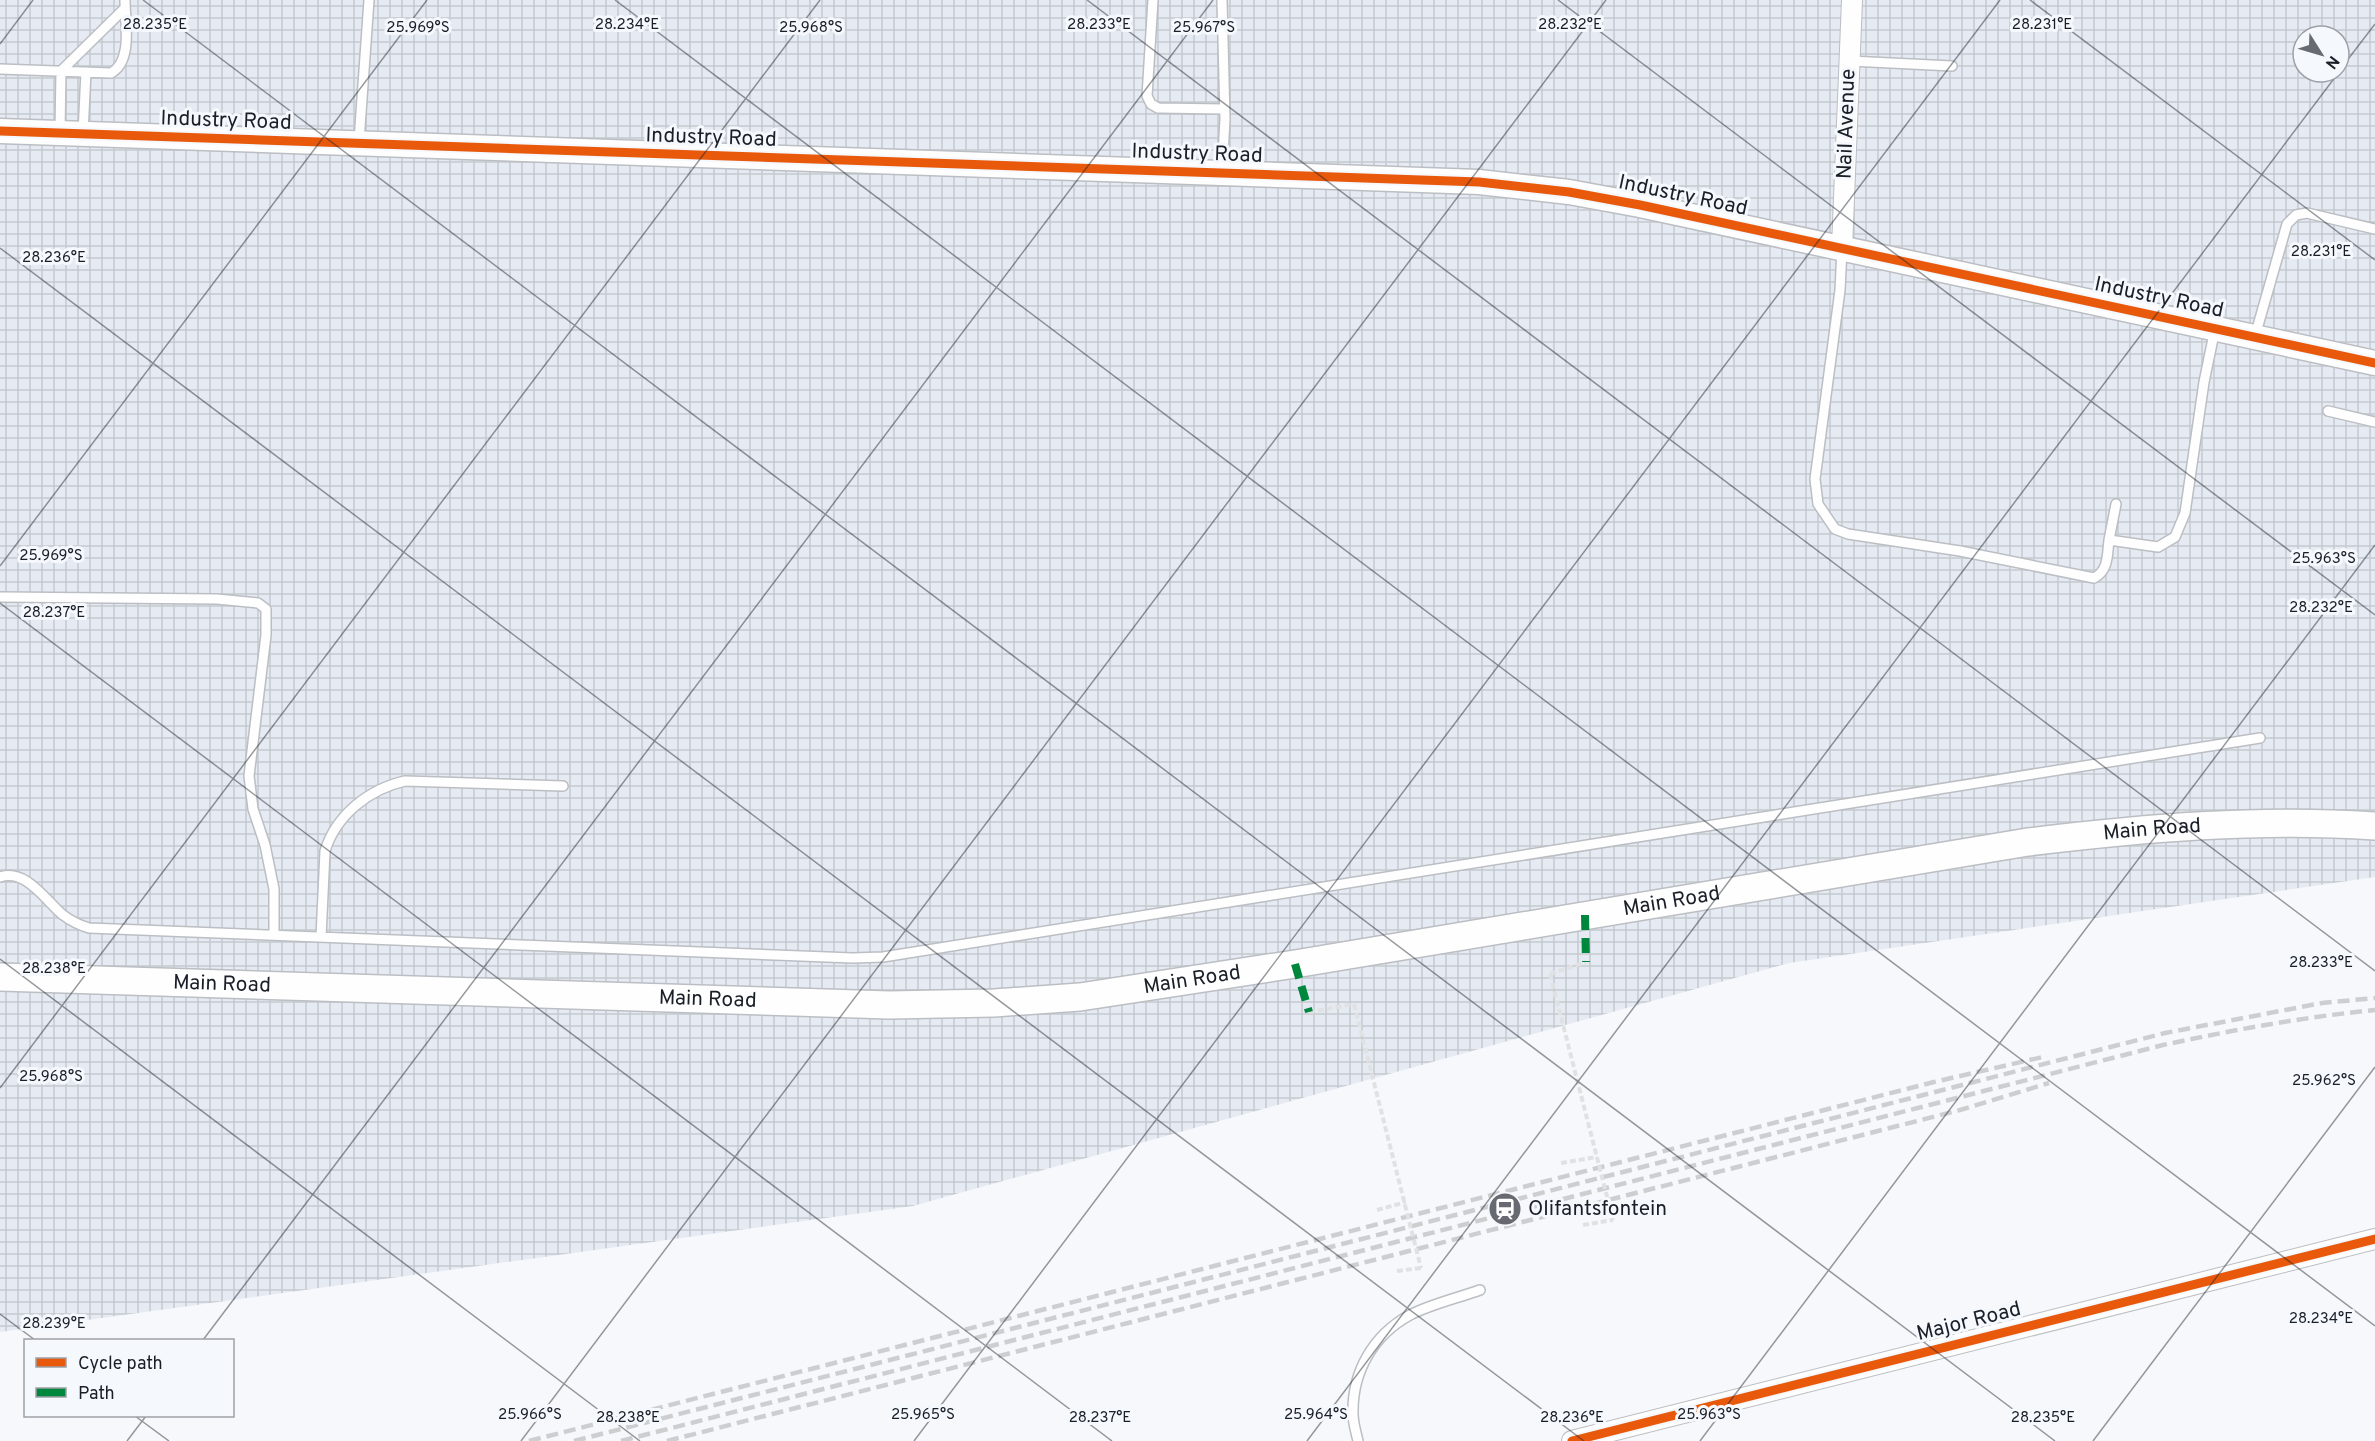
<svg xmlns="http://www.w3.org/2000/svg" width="2375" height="1441" font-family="Overpass,sans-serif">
<defs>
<pattern id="industrial-grid" width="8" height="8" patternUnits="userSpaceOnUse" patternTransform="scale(1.5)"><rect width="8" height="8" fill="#e6ebf3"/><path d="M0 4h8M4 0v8" fill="none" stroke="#c5c9d0"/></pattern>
</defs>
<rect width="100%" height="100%" fill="#f6f8fb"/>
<path fill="url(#industrial-grid)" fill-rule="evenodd" d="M0,0h2375v877l-586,86 -876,243 -913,126zM2303,36h36v36h-36z"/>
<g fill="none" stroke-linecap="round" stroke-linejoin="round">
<g stroke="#bbbec3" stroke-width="12">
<path id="service" d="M1153,0l-6,96 4,8 7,4 66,1
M1850,61l102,5
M0,69l111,4c22,-12 14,-51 14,-73
M60,131l1,-60 64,-63
M83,133l3,-61
M359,141l10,-141
M1222,173l3,-54 -3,-119
M1842,249l-2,41 -25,189 3,25 17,25 13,5 112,17 134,27c15,-8 13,-23 15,-38
M2255,336l32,-112 9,-9 11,-2 68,16
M2328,411l47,11
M2116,504l-7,36 49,7 17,-10 10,-24 19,-131 11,-53
M0,597l217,2 41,4 8,6v26l-17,141 4,33 12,36 9,44v46
M0,877c26,-9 46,24 63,38 8,6 16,10 26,13l764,30 30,-1 1377,-219
M321,937l4,-86c11,-36 44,-62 80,-70l158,5
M1358,1441c-2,-9 -5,-18 -5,-27 -1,-42 20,-79 57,-99 21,-11 48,-17 70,-25"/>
</g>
<g stroke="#bbbec3" stroke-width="22">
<path id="minor" d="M1842,248l10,-248
M1572,1441l803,-202"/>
</g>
<g stroke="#bbbec3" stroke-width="27">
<path id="tertiary" d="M0,131l1479,51 90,10 71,13 735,158"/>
</g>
<g stroke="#bbbec3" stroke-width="30">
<g id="secondary">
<path id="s1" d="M0,977l889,28 105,-2 86,-6 215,-33 733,-122c116,-14 231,-24 347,-16"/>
</g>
</g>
<path stroke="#e0e1e2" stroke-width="4" stroke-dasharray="6 3" stroke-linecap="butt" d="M1550,974l36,-12
M1309,1012l45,-8
M1561,1163l36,-6
M1377,1210l29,-8
M1583,1225l30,-5
M1397,1271l24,-3"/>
<use href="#service" stroke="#fefefe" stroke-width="9"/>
<use href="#minor" stroke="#fefefe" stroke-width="20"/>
<use href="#tertiary" stroke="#fefefe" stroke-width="24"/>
<use href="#secondary" stroke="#fefefe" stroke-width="27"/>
<path stroke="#cdcecf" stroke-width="4.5" stroke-dasharray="12 6" stroke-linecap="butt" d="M529,1441l1405,-359 113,-26
M574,1441l1591,-408 157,-30 53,-5
M621,1441l1542,-396c70,-15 140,-28 212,-35
M667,1441l1293,-331 89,-27"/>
<path stroke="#e0e1e2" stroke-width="4" stroke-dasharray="6 3" stroke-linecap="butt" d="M1550,974l63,246
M1354,1004l67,264"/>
<path stroke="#00873e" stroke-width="8" stroke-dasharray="15 8" stroke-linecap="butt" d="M1585,915l1,47
M1295,964l14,48"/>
<g stroke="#f5f8fc" stroke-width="13">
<path id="cycleway" d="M0,131l1479,51 90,10 71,13 735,158
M1572,1441l803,-202"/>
</g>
<use href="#cycleway" stroke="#e8590c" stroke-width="9"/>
</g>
<path fill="none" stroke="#1a1e27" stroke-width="1.5" stroke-opacity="0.45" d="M143,0l1912,1441M615,0l1760,1326M1087,0l1288,971M1558,0l817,615M2030,0l345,260M0,44l33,-44M2339,71l36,-47M0,248l1584,1193M0,566l427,-566M0,603l1112,838M0,959l640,482M0,1088l820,-1088M0,1314l35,26M203,1340l1010,-1340M135,1416l34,25M127,1441l19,-25M521,1441l1085,-1441M914,1441l1086,-1441M1307,1441l1032,-1369M1700,1441l675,-896M2093,1441l282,-374"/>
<defs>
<g id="station-disc" transform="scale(1.725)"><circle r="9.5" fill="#676a71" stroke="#f5f8fc"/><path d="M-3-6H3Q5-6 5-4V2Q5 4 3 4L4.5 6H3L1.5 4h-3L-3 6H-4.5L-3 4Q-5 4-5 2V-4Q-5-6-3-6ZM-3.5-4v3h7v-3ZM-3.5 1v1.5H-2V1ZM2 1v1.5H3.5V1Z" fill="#fff"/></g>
</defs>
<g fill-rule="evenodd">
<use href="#station-disc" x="1505" y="1209"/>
</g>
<g text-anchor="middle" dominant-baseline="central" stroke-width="6" stroke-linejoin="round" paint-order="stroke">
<g font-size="21" fill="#1a1e27" stroke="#f5f8fc">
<text transform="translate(226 121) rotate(2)">Industry Road</text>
<text transform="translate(1847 124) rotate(-88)">Nail Avenue</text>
<text transform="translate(711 138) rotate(2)">Industry Road</text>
<text transform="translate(1197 154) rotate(2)">Industry Road</text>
<text transform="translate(1683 196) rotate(12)">Industry Road</text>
<text transform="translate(2159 298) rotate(12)">Industry Road</text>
<text stroke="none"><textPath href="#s1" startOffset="2166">Main Road</textPath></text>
<text stroke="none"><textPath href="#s1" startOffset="1680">Main Road</textPath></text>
<text stroke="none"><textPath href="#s1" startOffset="1194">Main Road</textPath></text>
<text stroke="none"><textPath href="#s1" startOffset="222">Main Road</textPath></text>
<text stroke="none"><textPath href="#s1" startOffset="708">Main Road</textPath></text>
<text transform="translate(1969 1322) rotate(-14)">Major Road</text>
</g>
<g font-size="21" fill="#1a1e27" stroke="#f5f8fc" text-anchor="start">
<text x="1528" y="1209">Olifantsfontein</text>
</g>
</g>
<g font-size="15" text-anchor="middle" fill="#1a1e27" stroke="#f5f8fc" stroke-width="6" stroke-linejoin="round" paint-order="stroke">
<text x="2042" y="29">28.231°E</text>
<text x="155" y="29">28.235°E</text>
<text x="627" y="29">28.234°E</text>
<text x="1099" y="29">28.233°E</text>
<text x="1570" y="29">28.232°E</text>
<text x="418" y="32">25.969°S</text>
<text x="811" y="32">25.968°S</text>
<text x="1204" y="32">25.967°S</text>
<text x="2321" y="256">28.231°E</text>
<text x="54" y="262">28.236°E</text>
<text x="51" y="560">25.969°S</text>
<text x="2324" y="563">25.963°S</text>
<text x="2321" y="612">28.232°E</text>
<text x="54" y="617">28.237°E</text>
<text x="2321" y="967">28.233°E</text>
<text x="54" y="973">28.238°E</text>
<text x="51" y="1081">25.968°S</text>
<text x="2324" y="1085">25.962°S</text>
<text x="2321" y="1323">28.234°E</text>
<text x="54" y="1328">28.239°E</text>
<text x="530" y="1419">25.966°S</text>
<text x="923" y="1419">25.965°S</text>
<text x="1316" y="1419">25.964°S</text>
<text x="1709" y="1419">25.963°S</text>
<text x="628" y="1422">28.238°E</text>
<text x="1100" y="1422">28.237°E</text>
<text x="1572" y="1422">28.236°E</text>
<text x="2043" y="1422">28.235°E</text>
</g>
<rect x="24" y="1339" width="210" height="78" fill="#f5f8fc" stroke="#9da1a7" stroke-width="1.5"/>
<rect x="36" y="1358" width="30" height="9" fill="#e8590c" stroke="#9da1a7" stroke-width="1.5"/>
<text x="78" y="1369" font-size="18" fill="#1a1e27">Cycle path</text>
<rect x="36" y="1388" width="30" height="9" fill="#00873e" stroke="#9da1a7" stroke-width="1.5"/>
<text x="78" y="1399" font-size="18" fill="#1a1e27">Path</text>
<g transform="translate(2321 54) rotate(127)"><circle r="28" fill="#f5f8fc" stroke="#9da1a7" stroke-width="1.5"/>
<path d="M0-4.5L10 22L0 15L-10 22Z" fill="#676a71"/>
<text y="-9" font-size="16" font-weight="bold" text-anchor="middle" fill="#1a1e27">N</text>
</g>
</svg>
